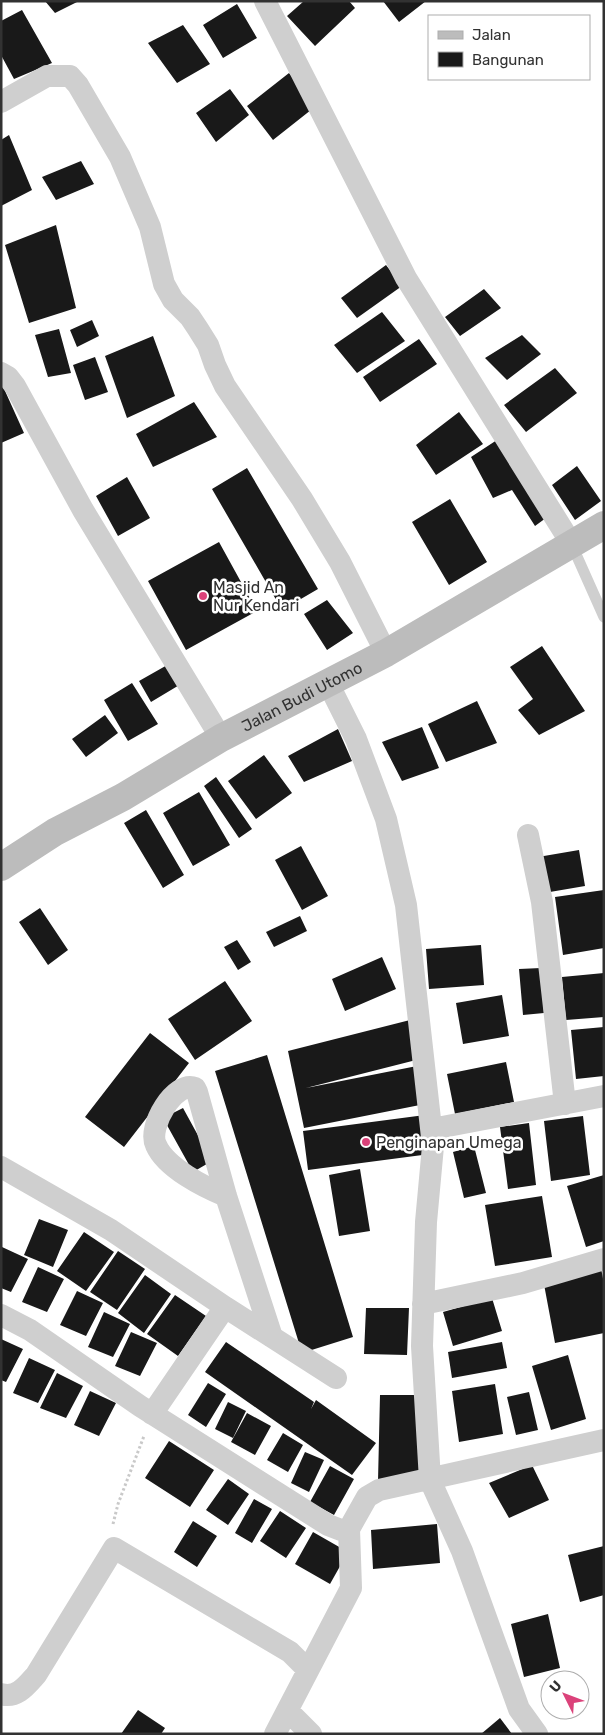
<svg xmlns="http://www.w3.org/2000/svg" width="605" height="1735" font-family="Rubik,sans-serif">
<rect width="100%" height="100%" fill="#fff"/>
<path fill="#191919" d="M45,1h34l-24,12z
M304,1h45l6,7 -40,38 -28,-30z
M383,1h43l-27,21z
M237,4l20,34 -34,20 -20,-33z
M22,10l30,53 -38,16 -13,-24v-34z
M183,25l27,39 -33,19 -29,-40z
M289,73l27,33 -43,34 -26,-34z
M230,89l19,26 -33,27 -20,-29z
M9,135l23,55 -31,16v-66z
M81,161l13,23 -38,16 -14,-23z
M56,225l20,83 -47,15 -24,-78z
M386,265l16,21 -45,32 -16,-20z
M484,289l17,19 -41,28 -15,-19z
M382,312l23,29 -48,32 -23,-28z
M92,320l7,16 -22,11 -7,-17z
M59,329l12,44 -23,4 -13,-42z
M522,335l19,19 -34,26 -22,-22z
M153,336l22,60 -48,22 -22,-62z
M419,339l18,25 -57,38 -17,-25z
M95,357l13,35 -23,8 -12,-35z
M555,368l22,25 -51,39 -22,-27z
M1,382l23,51 -23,10z
M194,402l23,35 -64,30 -17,-33z
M459,412l24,32 -47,31 -20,-30z
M500,438l50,77 -15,11 -23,-36 -19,8 -22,-41z
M577,466l24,35 -26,19 -23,-35z
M247,468l71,121 -36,21 -70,-121z
M127,477l23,41 -32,18 -22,-40z
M450,499l37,63 -38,23 -37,-63z
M219,542l38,69 -71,39 -38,-69z
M327,600l26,33 -26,17 -23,-36z
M542,646l43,65 -46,24 -21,-25 15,-11 -23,-32z
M169,664l12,20 -30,18 -12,-21z
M132,683l26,41 -30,17 -24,-41z
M477,701l20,42 -51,19 -18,-38z
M105,715l13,18 -32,24 -14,-18z
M422,727l17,41 -37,13 -20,-39z
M338,729l14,32 -48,21 -16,-26z
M264,755l28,38 -36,26 -28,-38z
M216,777l36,52 -13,9 -35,-52z
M199,792l31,53 -37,21 -30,-53z
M146,810l38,65 -21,13 -39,-65z
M301,846l27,50 -26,14 -27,-50z
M579,850l6,36 -41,7 -6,-36z
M604,890v58l-41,7 -8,-58z
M40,908l28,42 -20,15 -29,-43z
M300,916l7,15 -33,16 -8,-15z
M237,940l14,22 -13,8 -14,-23z
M481,945l3,40 -55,4 -3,-40z
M382,957l14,32 -51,22 -13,-32z
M541,968l3,45 -21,2 -4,-46z
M604,973v44l-38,3 -4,-43z
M225,981l27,40 -57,39 -27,-41z
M502,995l7,41 -46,8 -7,-41z
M414,1019l10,39 -118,30 111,-22 8,38 -121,24 -16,-77z
M604,1027v49l-28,3 -5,-49z
M150,1033l39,30 -65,84 -39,-30z
M267,1055l86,282 -51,16 -87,-282z
M506,1062l8,40 -59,12 -8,-40z
M183,1108l29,53 -19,11 -30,-54z
M425,1115l5,39 -122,16 -5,-39z
M583,1116l7,59 -39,6 -7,-60z
M529,1123l7,62 -28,4 -8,-62z
M474,1146l12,47 -22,5 -11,-46z
M360,1169l10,62 -31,5 -10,-61z
M604,1175v66l-18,6 -19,-61z
M542,1196l10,61 -57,9 -10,-61z
M39,1219l29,11 -15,37 -29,-12z
M84,1232l30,20 -28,39 -29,-20z
M2,1247l26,12 -17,33 -10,-4z
M118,1251l27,18 -28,41 -27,-18z
M38,1267l26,12 -17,33 -25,-10z
M601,1268l3,16v49l-49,10 -12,-64z
M145,1275l26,19 -27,39 -26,-20z
M77,1291l26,12 -17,33 -26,-11z
M175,1295l31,21 -28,40 -31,-22z
M492,1298l10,33 -49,15 -10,-34z
M366,1308h43l-2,47 -43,-1z
M104,1312l26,12 -17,33 -25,-10z
M131,1332l26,11 -17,33 -25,-10z
M1,1339l22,10 -17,33 -5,-2z
M226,1342l88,60 -3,7 5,-9 60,43 -24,32 -147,-103z
M502,1342l5,26 -55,10 -4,-26z
M568,1355l18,64 -35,11 -19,-64z
M29,1358l26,12 -17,33 -25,-10z
M57,1373l26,13 -17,32 -26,-10z
M208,1383l18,11 -20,33 -18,-12z
M495,1384l8,50 -44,8 -7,-51z
M90,1391l26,12 -17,33 -25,-11z
M529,1392l9,38 -22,5 -9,-38z
M380,1395h40l-1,87 -41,-1z
M228,1402l18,9 -13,27 -18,-9z
M247,1413l24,13 -16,29 -24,-13z
M283,1433l20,12 -15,27 -21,-12z
M169,1441l45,29 -24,37 -45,-29z
M305,1452l19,8 -15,32 -18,-9z
M532,1465l17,35 -40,18 -20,-35z
M330,1466l24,13 -20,36 -24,-13z
M228,1479l21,15 -21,31 -22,-15z
M254,1499l18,10 -20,34 -17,-10z
M280,1511l26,17 -20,30 -26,-17z
M193,1521l24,15 -20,31 -23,-15z
M437,1524l3,39 -67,6 -2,-39z
M313,1532l35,20 -18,32 -35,-20z
M604,1546v49l-24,7 -12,-47z
M548,1614l12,54 -36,9 -13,-53z
M138,1710l27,18 -4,6h-40z
M500,1718l12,16h-31z"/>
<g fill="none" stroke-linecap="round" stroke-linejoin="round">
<path stroke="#c9c9c9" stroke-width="3" stroke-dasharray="2.5 2.5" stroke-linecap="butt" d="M113,1524l5,-20 26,-68"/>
<path stroke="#cfcfcf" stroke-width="11" d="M571,543l33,74"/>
<path stroke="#cfcfcf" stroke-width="22" d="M265,1l141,277 165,265
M1,102l46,-26h23l8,9 42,72 30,70 14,57 9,16 17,17 8,12 10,16 7,20 10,21 77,113 38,63 46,91
M1,373l7,4 7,9 68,124 138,228
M327,681l29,58 30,80 20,86 27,241 -7,76 -4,124 8,134 32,71 57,158 18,25
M528,835l14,67 23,202
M432,1129l172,-33
M1,1167l110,63 114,77
M226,1196c-22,-9 -60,-28 -70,-51 -9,-18 19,-65 39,-57l2,4 29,104 46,141
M423,1304l100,-21 81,-24
M1,1315l29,15 110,76 188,119 13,5 8,-1 18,-32 12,-7 225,-50
M152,1414l73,-107 111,71
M1,1694c16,5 26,-9 35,-19l78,-127 176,104 18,18
M288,1711l23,23
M275,1734l76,-146 -2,-59"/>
<path stroke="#bcbcbc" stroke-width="28" id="s1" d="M1,867l54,-35 68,-35 98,-59 165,-85 218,-128"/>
</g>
<g fill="#db427a" stroke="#fff" stroke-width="2">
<circle cx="203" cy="596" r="5"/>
<circle cx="366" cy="1142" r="5"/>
</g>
<g text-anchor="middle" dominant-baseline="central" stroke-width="5" stroke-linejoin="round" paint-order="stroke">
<g font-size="16" fill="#323232" stroke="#fff" text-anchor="start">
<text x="213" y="587">Masjid An<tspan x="213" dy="18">Nur Kendari</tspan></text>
<text x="376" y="1142">Penginapan Umega</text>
</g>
<g font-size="16" fill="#323232" stroke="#fff">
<text stroke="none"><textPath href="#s1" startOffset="346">Jalan Budi Utomo</textPath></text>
</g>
</g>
<rect width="605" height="1735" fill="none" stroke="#323232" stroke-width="5"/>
<rect x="428" y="15" width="162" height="65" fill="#ffffff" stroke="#adadad"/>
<rect x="438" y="31" width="25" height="8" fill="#bcbcbc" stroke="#adadad"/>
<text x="472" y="40" font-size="15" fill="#323232">Jalan</text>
<rect x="438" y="52" width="25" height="15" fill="#191919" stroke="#adadad"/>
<text x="472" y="65" font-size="15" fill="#323232">Bangunan</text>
<g transform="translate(565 1695) rotate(312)"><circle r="24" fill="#ffffff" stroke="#adadad"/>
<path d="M0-4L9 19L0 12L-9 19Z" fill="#db427a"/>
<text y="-8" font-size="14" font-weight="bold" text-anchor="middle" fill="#323232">U</text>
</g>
</svg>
